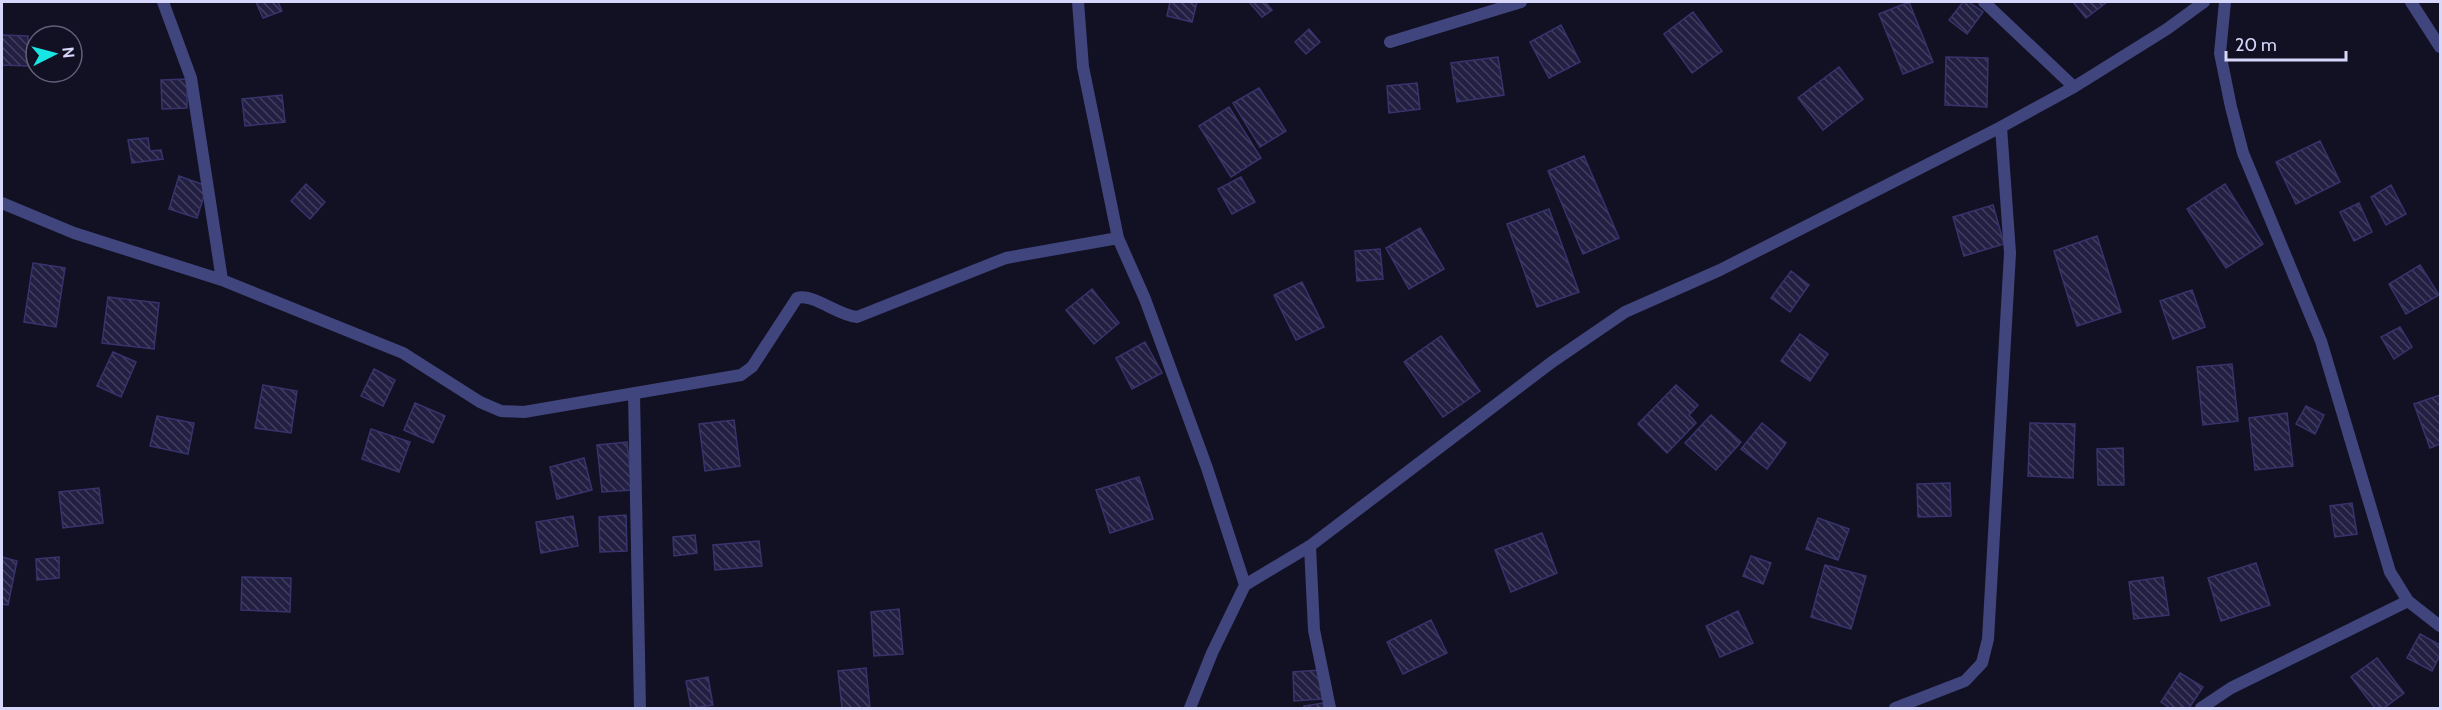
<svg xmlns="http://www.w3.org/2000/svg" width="2442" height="710" font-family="Cabin,sans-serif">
<defs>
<pattern id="building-back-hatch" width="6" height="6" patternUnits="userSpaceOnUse" patternTransform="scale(1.5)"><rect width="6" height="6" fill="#221f42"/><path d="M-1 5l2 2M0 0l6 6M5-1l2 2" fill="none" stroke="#413f5e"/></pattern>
</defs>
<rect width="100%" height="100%" fill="#121123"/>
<path fill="url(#building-back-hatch)" stroke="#38336c" stroke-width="1.5" d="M256,2h22l4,9 -19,7z
M1170,2h27l-5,20 -25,-6z
M1249,2h16l7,8 -10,7z
M1909,2l24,60 -30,12 -24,-60z
M1963,2h6l14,10 -16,22 -18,-14z
M2073,2h34l-21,16z
M1693,12l29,39 -30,22 -28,-39z
M1561,25l19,37 -31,16 -19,-36z
M1309,29l11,13 -14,12 -11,-12z
M2,35l26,1v30l-26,-1z
M1498,57l6,38 -47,7 -6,-39z
M1946,57l42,1 -1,49 -42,-2z
M1839,67l24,32 -40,31 -25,-32z
M187,79v29l-25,1 -1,-29z
M1417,83l3,26 -31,4 -2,-27z
M1259,88l27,43 -26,16 -27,-44z
M282,95l3,27 -40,4 -3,-27z
M1229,107l32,51 -30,19 -32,-51z
M148,138l2,13 11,-1 2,9 -31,4 -4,-23z
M2320,141l20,41 -44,22 -20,-42z
M1584,156l35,82 -36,16 -35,-83z
M179,176l28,10 -10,32 -28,-9z
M1241,177l14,25 -23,12 -14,-25z
M306,184l19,18 -15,17 -19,-18z
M2225,184l38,60 -37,24 -39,-59z
M2391,185l15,29 -20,11 -15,-28z
M2359,203l13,29 -18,9 -14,-29z
M1993,205l11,39 -40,12 -11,-39z
M1549,209l30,83 -42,15 -30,-83z
M1420,228l24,41 -35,20 -23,-41z
M2097,236l24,76 -44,14 -23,-75z
M1380,249l3,30 -26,2 -2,-30z
M33,263l32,5 -9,59 -32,-5z
M2420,265l19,30 -33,19 -17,-30z
M1791,271l18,14 -19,27 -19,-14z
M1302,282l22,45 -28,13 -22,-45z
M1092,289l27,34 -25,21 -28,-34z
M2192,290l13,37 -32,12 -13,-38z
M108,297l51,6 -5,46 -52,-6z
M2400,327l12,20 -18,12 -13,-22z
M1800,334l28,20 -18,27 -29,-20z
M1441,336l39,55 -37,26 -39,-55z
M1145,342l17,31 -30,16 -16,-31z
M113,352l23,10 -15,35 -24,-11z
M2232,364l6,57 -35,4 -6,-58z
M374,369l21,11 -12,26 -22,-10z
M263,385l34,6 -6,42 -36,-5z
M1676,385l22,20 -9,10 7,8 -29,30 -29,-29z
M2440,395v49l-10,4 -16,-44z
M415,403l30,13 -12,27 -29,-13z
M2306,406l18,9 -9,19 -19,-10z
M2287,413l6,53 -38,4 -6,-52z
M1711,415l30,27 -25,28 -31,-27z
M157,416l37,7 -6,31 -38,-8z
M734,420l6,46 -35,5 -6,-47z
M1762,423l24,20 -19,26 -26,-20z
M2030,423l45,1 -2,54 -45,-2z
M371,429l39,13 -11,30 -37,-13z
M627,442l5,48 -30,2 -5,-47z
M2123,448l1,37h-26l-1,-36z
M584,458l8,32 -35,9 -7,-32z
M1139,477l14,42 -43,14 -14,-43z
M1950,483l1,33 -33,1 -1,-33z
M99,488l4,35 -40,5 -4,-36z
M2352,503l5,31 -22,3 -5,-31z
M626,515l1,36 -27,1 -1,-35z
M573,516l5,30 -37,7 -5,-31z
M1818,518l31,11 -11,31 -32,-11z
M1542,533l15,40 -46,19 -16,-42z
M695,535l2,18 -23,3 -1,-19z
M759,541l3,25 -47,4 -2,-25z
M1751,556l20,7 -8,21 -20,-8z
M2,557l15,4 -9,44 -6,-1z
M59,557v21l-22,2 -1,-21z
M2256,563l14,42 -49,16 -13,-43z
M1825,565l41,11 -15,53 -40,-12z
M242,577l49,1 -1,34 -49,-2z
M2163,577l6,38 -35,4 -5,-37z
M899,609l4,45 -29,2 -3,-44z
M1738,611l15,32 -33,14 -14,-31z
M1431,620l16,33 -44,21 -16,-32z
M2420,634l20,11v10l-8,16 -25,-13z
M2377,658l27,35 -20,15h-9l-24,-31z
M866,668l4,40h-28l-4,-37z
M1320,670l2,29 -28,2 -1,-29z
M2180,673l23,14 -14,21h-19l-9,-6z
M708,677l5,28 -22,3 -5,-27z
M1323,703l1,5h-19l-1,-2z"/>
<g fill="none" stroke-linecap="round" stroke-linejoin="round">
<path stroke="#41457d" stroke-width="12" d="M163,2l28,76 31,202
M1078,2l5,65 35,171 27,61 62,169 38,117
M1984,2l90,85
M2225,2l-5,51 11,54 12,46 78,188 69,231 18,29 32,25
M2411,2l29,45
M1390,42l131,-40
M2,203l72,30 148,47 181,73 77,49 21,9 23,1 217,-37 11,-8 45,-69c16,-5 40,17 60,19l149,-59 112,-20
M634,393l6,315
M1190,708l22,-55 33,-68 65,-39
M1330,708l-16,-78 -4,-84 242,-184 73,-50 95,-42 281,-143 73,-40 93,-58 37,-27
M1895,708l70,-27 17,-18 6,-24 22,-386 -9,-126
M2201,708l30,-20 177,-87"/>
</g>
<rect width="2442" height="710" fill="none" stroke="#d7d7fb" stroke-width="6"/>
<g transform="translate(54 54) rotate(84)"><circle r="28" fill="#121123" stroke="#616079" stroke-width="1.5"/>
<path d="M0-4.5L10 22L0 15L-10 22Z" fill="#18e6e4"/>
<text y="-9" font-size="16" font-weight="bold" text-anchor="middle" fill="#d7d7fb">N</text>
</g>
<path d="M2226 51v9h120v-9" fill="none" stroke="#d7d7fb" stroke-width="3"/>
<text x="2235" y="51" font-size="18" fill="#d7d7fb" stroke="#121123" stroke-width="4.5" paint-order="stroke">20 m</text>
</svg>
